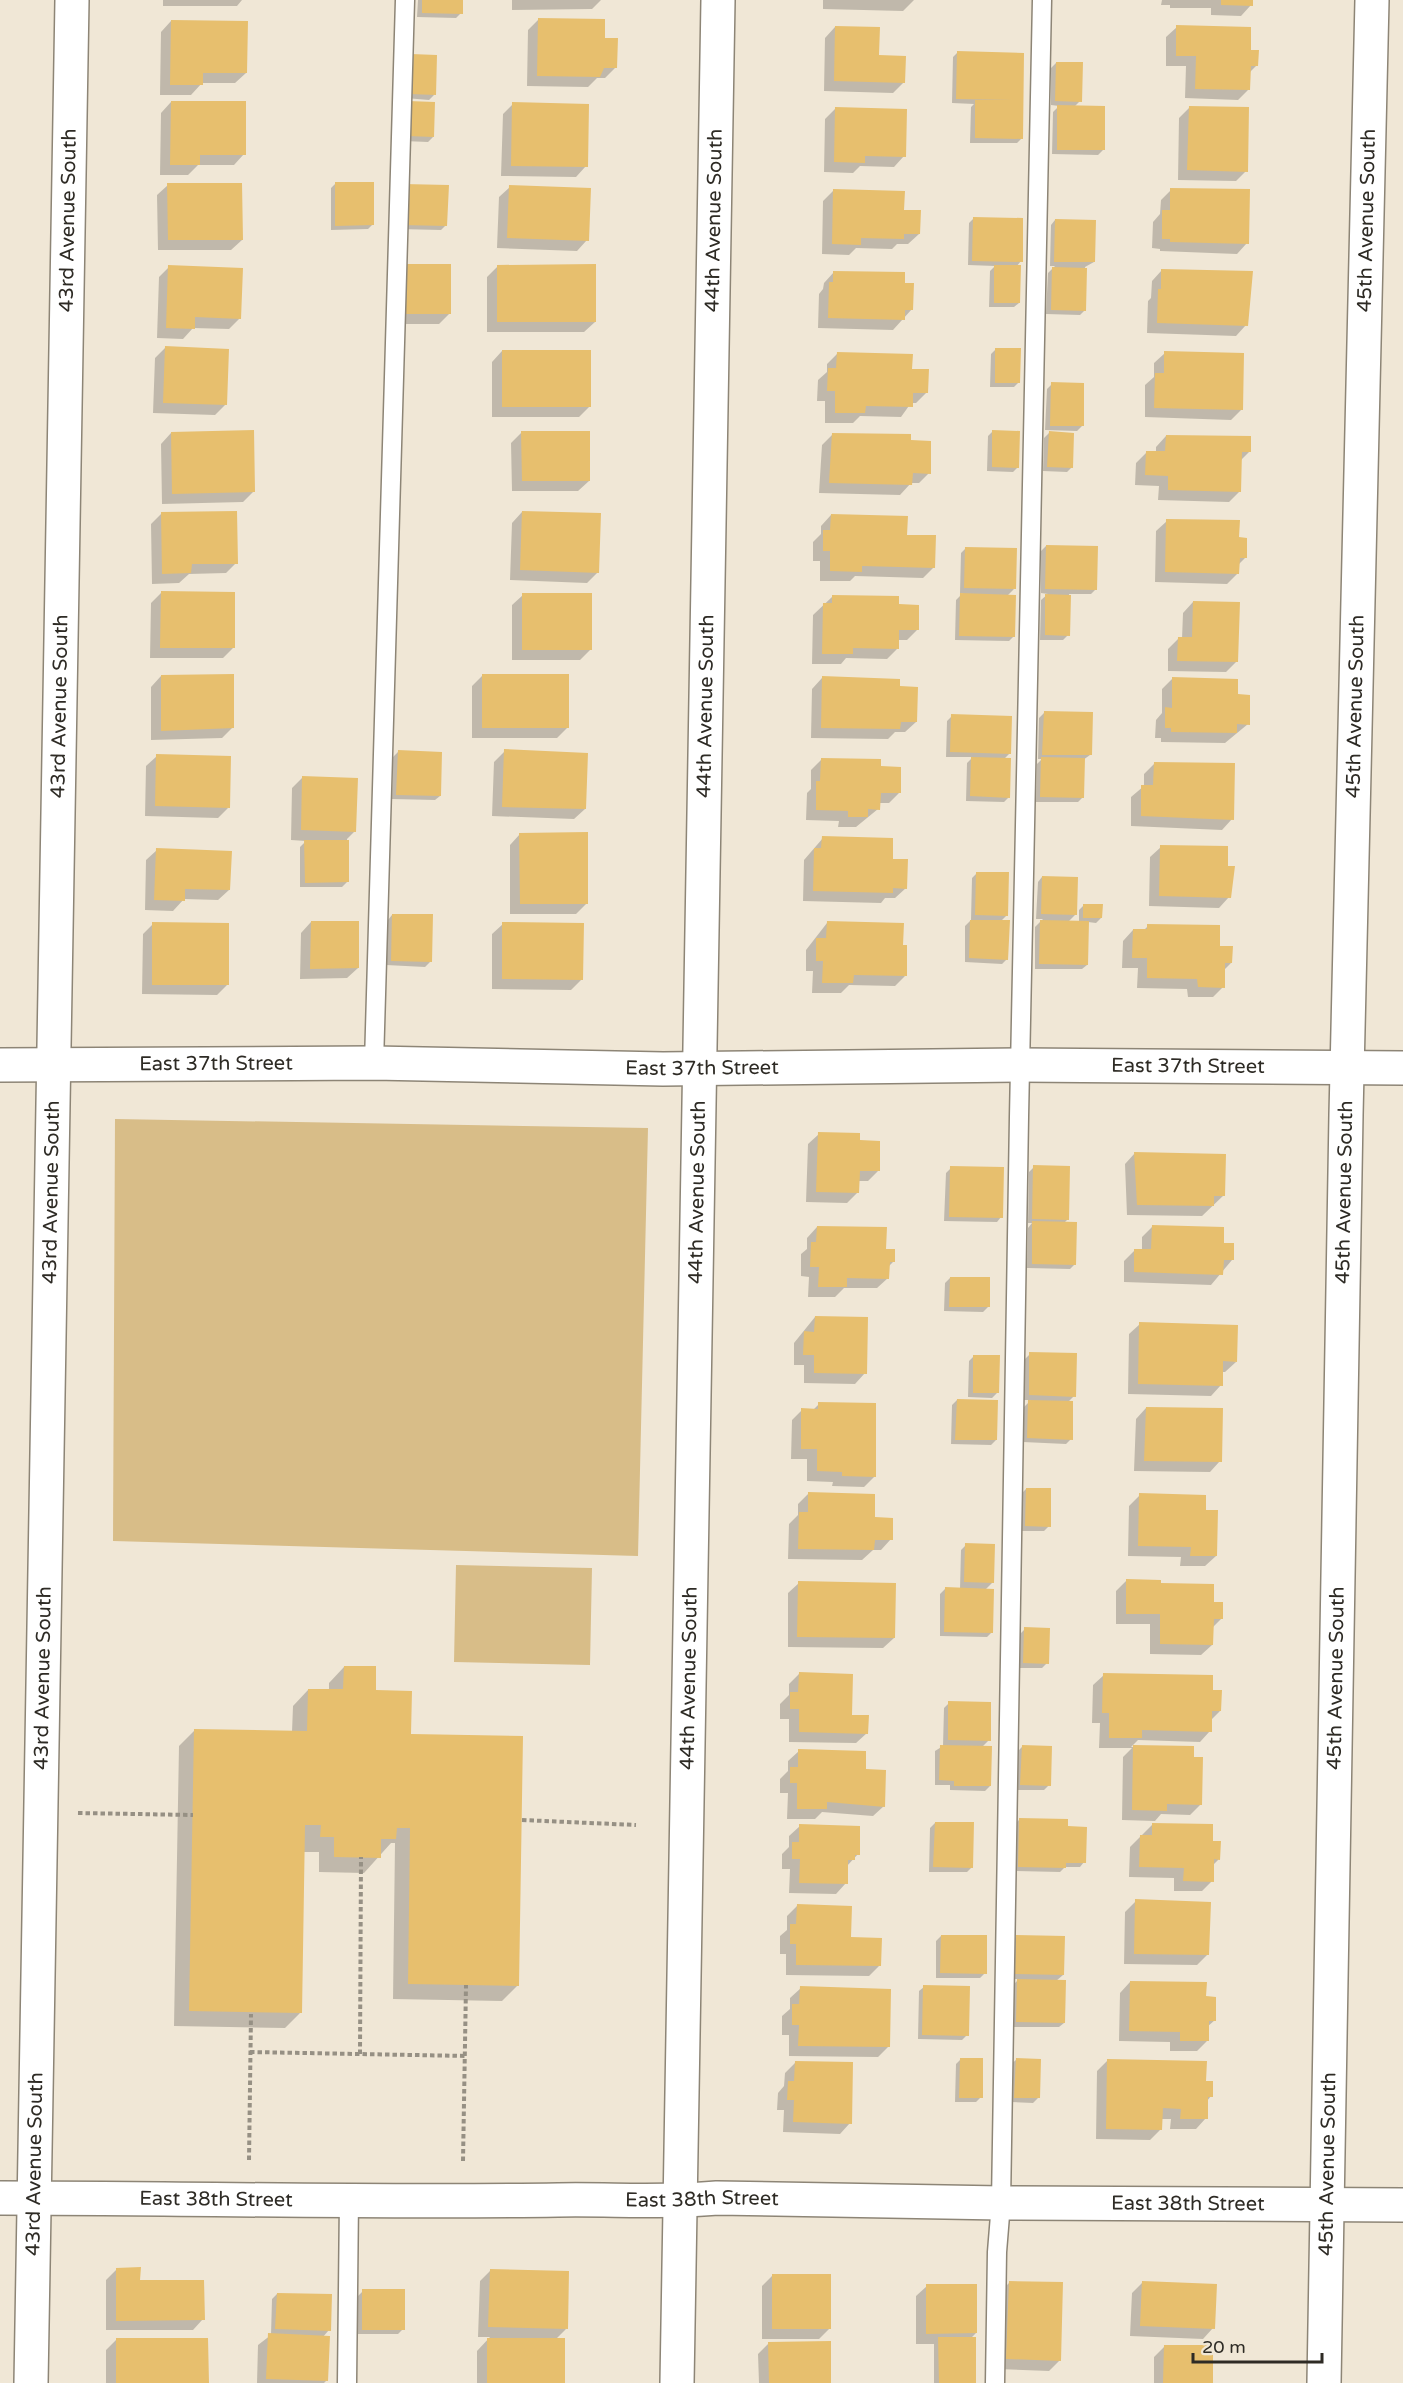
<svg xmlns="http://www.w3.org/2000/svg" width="1403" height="2383" font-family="'Varela Round',sans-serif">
<rect width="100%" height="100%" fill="#f0e7d6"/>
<path fill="#d8bd88" d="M115,1119l533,9 -10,428 -525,-15z
M456,1565l136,3 -2,97 -136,-3z"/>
<path fill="#0003" d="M163,0h79l-5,6h-74z
M418,0h44l-1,13 -5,5 -39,-1z
M512,0h89l-9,9 -80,1z
M823,0h91l-11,11 -80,-2z
M1162,0h89v5l-10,11 -30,-1v-7h-41v-3h-9z
M539,19l64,20 12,29 -10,10h-8l-9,9 -61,-1 1,-56z
M171,21l75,52 -11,10h-33l-11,12h-31l1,-63z
M835,27l42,30 27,25 -11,11 -69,-2 1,-53z
M1177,27l72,25 8,13 -8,8 -1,17 -10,10 -53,-2 1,-32h-20v-29z
M958,52l65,2 -1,84 -5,5h-47l1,-36 3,-3 -22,-1 1,-46z
M412,56l22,39 -5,5 -24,-2z
M1056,63l24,38 -6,6 29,43 -5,5 -46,-1 1,-42 6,-6 -8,-1v-37z
M171,102l73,52 -10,11h-36l-10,10h-28l1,-62z
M513,104l73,62 -10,11 -75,-1 2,-62z
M1190,107l56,64 -10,10 -58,-1 1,-62z
M404,108l29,29 -5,5 -25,-1z
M835,109l69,47 -10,11 -34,-1 -7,7 -29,-1 1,-53z
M336,183l37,41 -5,5 -37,1v-42z
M168,185l74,55 -11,10h-73l-1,-55z
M510,187l77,53 -10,11 -80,-3 2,-51z
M398,190l48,35 -5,5 -44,-1z
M1171,190l76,53 -10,11 -77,-3v-2l-8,-1 1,-26 7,-8 1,-14z
M833,191l70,20 16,23 -11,10h-11l-5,5 -36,-1 -7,7 -27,-1 1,-53z
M974,218l47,43 -5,6 3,36 -5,4h-25l1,-36 5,-5 -27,-1 1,-42z
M1055,220l39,42 -9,5v43l-5,5 -34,-1 2,-41 7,-7h-5l1,-41z
M498,266l97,56 -11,10h-97v-55z
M169,267l71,51 -11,11 -36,-1 -10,11 -26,-1 2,-61z
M1162,270l84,55 -10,11 -89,-3 1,-32 3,-3 1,-17z
M834,272l69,13 9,24 -19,21 -75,-2 1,-34 4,-5 1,-6z
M389,276l61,37 -11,11h-49z
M165,348l61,56 -11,11 -62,-2 2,-55z
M996,349l23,33 -5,5h-24l1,-33z
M502,351l88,55 -11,11h-87v-55z
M1165,353l77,56 -11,11 -86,-3v-32l9,-8v-14z
M837,354l74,17 16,21 -11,11h-5l-10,14 -41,-1 -7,7h-28v-22h-8l1,-21 9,-8v-8z
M1052,384l30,42 -5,5 -32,-1 2,-41z
M993,431l25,36 -5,5 -26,-1 1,-35z
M522,432l67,49 -11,10h-66l-1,-48z
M171,433l82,59 -10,10 -81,2 -1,-60z
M1049,433l23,34 -5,5 -24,-1 1,-33z
M833,434l77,8 19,31 -10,10h-8l-11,12 -81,-2 3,-48z
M1166,436l84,15 -10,10v30l-11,11 -71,-2 1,-14 -24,-1 1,-22 11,-11 9,1v-6z
M522,512l76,60 -11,11 -77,-3 2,-57z
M162,513l74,50 -10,10 -37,1 -10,9 -27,1 -1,-60z
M831,515l75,21 28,31 -11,11 -68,-2 -5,5h-30v-20h-7v-19l8,-8v-8z
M1167,521l71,18 7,19 -7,7v8l-11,11 -72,-2 1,-51z
M1046,546l50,43 -5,5h-22l-1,41 -5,5h-23l1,-40 7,-6 -7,-1v-42z
M966,548l48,41 -7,7 7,40 -5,5 -54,-1 1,-40 7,-7h-3l1,-40z
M161,593l72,55 -10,10h-73l1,-55z
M523,595l68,54 -11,11h-68v-55z
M832,597l66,9 19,24 -10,10h-10v9l-10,10 -41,-1 -5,6h-29l1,-49z
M1193,602l44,59 -11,11 -58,-1v-22l10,-10h4l1,-26z
M161,676l72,51 -11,11 -71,2v-53z
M482,676l86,51 -11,11h-85v-52z
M822,678l77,10 17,34 -11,10h-10l-7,7 -77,-1 1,-49z
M1173,678l63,18 12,28 -23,19 -64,-1v-4h-6l1,-18 6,-7v-24z
M1044,713l46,42 -7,5v37l-5,5h-42l1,-38 5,-5h-4l1,-41z
M952,716l58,37 -6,6 5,38 -5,5 -38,-1 1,-38 6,-6h-27l1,-36z
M505,751l80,58 -11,10 -82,-3 2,-54z
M398,752l42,44 -5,4 -43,-1 1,-42z
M157,756l71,52 -10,10 -73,-2 1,-50z
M822,759l57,8 20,26 -10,10h-10l-1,6 -22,18h-18l1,-6 -33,-1 1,-27 4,-4v-19z
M1155,763l77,56 -10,11 -91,-4v-29l13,-11v-12z
M303,777l52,54 -8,8v43l-5,5h-42v-40l6,-6 -15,-1 1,-52z
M520,834l67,69 -11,11h-66v-69z
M823,838l68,22 15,28 -11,10h-10l-4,5 -78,-2 1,-41z
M1161,847l68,50 -10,11 -70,-2 1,-49z
M157,850l72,40 -11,10 -34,-1 -11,12 -28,-1 1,-50z
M977,873l30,42 -7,7 7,37 -5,5 -37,-2v-36l6,-6 1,-42z
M1042,877l34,37 -8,8h11v-12l5,-5 17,13 -5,5 -8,-1 -1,43 -5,4h-47v-42l8,-8h-7l2,-37z
M392,915l38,47 -5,5 -39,-2 2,-45z
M311,922l47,46 -11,10 -47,1 1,-46z
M827,923l78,53 -10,10 -46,-1 -8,8h-29l1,-22h-7v-21z
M153,924l74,61 -10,10 -75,-1 1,-60z
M503,924l79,55 -11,11 -79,-1v-55z
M1148,926l70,22 13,15 -7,7 -1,17 -10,10h-25l-1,-8 -50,-1 1,-20h-16l1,-27 10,-11 10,1z
M819,1134l39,8 20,29 -10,10h-10v11l-11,11 -41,-1 2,-58z
M1135,1153l89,42 -22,21 -75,-1 -2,-51z
M1034,1167l34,52 -4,4 11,41 -5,5 -43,-1 1,-40 4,-5h-4l1,-51z
M951,1168l50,49 -4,5 -53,-1 2,-48z
M817,1227l67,24 9,11 -5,5v11l-11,10h-33l-9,9h-27l1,-20 -8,-1v-22l6,-5v-11z
M1152,1227l70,17 10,16 -21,25 -87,-3v-21l11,-11h7v-13z
M950,1278l38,29 -5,5 -39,-1 1,-28z
M815,1317l50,56 -10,11 -51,-1v-18h-10v-22z
M1140,1324l96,38 -11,10h-4v13l-10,11 -83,-2 1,-60z
M1030,1354l44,42 -6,6 3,37 -5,5 -43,-2 1,-35 7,-7h-7l1,-41z
M974,1356l23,37 -5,5 -24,-1 1,-36z
M957,1400l39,40 -5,5 -40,-1 1,-39z
M819,1404l56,72 -11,11 -32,-1 1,-4 -26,-1v-22h-16l1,-39 10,-10 10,1z
M1146,1408l74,53 -10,11 -76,-1 2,-52z
M1026,1489l23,37 -5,5h-23v-37z
M809,1493l65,26 17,20 -10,11h-8l-11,10 -74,-1 1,-35 9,-9v-11z
M1140,1495l64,16 12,45 -11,10h-25l1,-9 -53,-1 1,-50z
M966,1545l27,37 -8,8 7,42 -5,5 -47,-1v-42l5,-5h15l1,-39z
M1127,1580l33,5 52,18 10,15 -10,10v17l-11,10 -51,-1v-30h-34v-33z
M799,1583l95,55 -11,10 -95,-1v-54z
M1025,1629l22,34 -5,5h-23l1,-34z
M344,1667l65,69 109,249 -16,16 -109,-2 2,-156h-4l-27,30 -45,-1v-20h-16l-3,161 -15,15 -111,-2 5,-280 16,-16 97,2 1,-26 15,-16 21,1v-8z
M799,1674l68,59 -11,10 -67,-1v-23h-9v-15l9,-9v-11z
M1104,1675l107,17 9,19 -9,9 -1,11 -10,11 -62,-2 -7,7 61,1 9,56 -11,11 -29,-1 -6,7 -33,-1 1,-63 9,-9h-33l1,-25h-8l1,-38z
M949,1703l40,37 -7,7 8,39 -5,5 -35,-1v-5h-15v-34l8,-5 1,-38z
M1022,1747l27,38 -5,5h-28l1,-38z
M799,1751l65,20 20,35 -11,10 -51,-4 -7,7h-28l1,-26h-8v-14l8,-8v-10z
M1019,1820l47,8 18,34 -4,5h-15l-5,5 -46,-1v-46z
M935,1823l37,44 -5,5h-38l1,-44z
M1153,1824l58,18 8,17 -6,6 -1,16 -10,10h-28v-13l-45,-1 1,-30z
M800,1826l58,28 -11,12 -1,17 -10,11 -47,-1 1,-24h-8v-15l7,-7v-11z
M1136,1901l72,53 -11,11 -73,-1 1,-52z
M797,1906l53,33 29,27 -10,10 -83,-1v-21h-6v-18l7,-6v-14z
M941,1936l44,37 -5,5h-44v-37z
M1016,1937l47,38 -7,6 8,42 -5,4h-47l1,-42 6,-6h-8v-37z
M1130,1982l75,16 10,22 -8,7v14l-10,10h-27v-9l-51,-1 1,-48z
M924,1987l43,48 -5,5 -44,-1 1,-48z
M801,1988l87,59 -10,10 -89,-1v-21h-7v-19l8,-7v-11z
M961,2059l20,38 -5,5h-21l1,-38z
M1016,2060l22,38 -5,5 -23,-1 1,-38z
M1108,2060l97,22 6,14 -4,5 -1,17 -10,11h-26l1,-10h-10l-1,11 -10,10 -54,-1 1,-68z
M795,2063l55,60 -10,11 -57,-2 1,-22h-7l1,-17 6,-7 1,-13z
M117,2269l22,12 64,38 -10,11h-87v-50z
M490,2271l76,58 -10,10 7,44h-86v-32l13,-14h-12l2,-56z
M772,2276l58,52 -11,11h-57v-53z
M1010,2282l50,78 -11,11 -52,-2 2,-76z
M1142,2283l71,45 -10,11 -73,-3 2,-43z
M927,2286l49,47 -6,6 4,44h-40v-39h-18v-48z
M363,2291l40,38 -5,5h-40v-38z
M277,2294l52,36 -7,8 4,43 -2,2h-67l1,-38 13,-10 1,-36z
M116,2340l91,43h-101v-33z
M769,2343l61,40h-71l-1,-29z
M1164,2347l47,36h-57v-26z"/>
<path fill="#e7bf6e" d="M422,0h41v14l-41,-1z
M1221,0h32v6l-32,-1z
M538,18l67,1v19h13l-1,30h-13l-4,9 -63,-1z
M171,20l77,1 -1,52h-44v12h-33z
M1176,25l75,2v23h8l-1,16h-7l-1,24 -55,-1 1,-33h-20z
M835,26l45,1 -1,28 27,1 -1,27 -71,-2z
M957,51l67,2 -1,86 -48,-1v-38h37l-56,-1z
M411,54l26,1 -1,40 -27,-1z
M1056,62h27l-1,40 -27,-1z
M171,101h75v54h-46v10h-30z
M408,101l27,1 -1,35 -27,-1z
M512,102l77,2 -1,63 -77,-1z
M1057,105l48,1v44h-48z
M1189,106l60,1 -1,65 -61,-2z
M835,107l72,2 -1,48 -41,-1v7l-31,-1z
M335,182h39v43l-39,1z
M167,183h75l1,57h-75z
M403,184l46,1 -2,41 -46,-1z
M509,185l82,3 -2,53 -82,-3z
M1170,188l80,1 -1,55 -79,-2v-3h-8v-29h8z
M833,189l72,2 -1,19h17l-1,24h-16v5l-43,-1v7l-29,-1z
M973,217l50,1v44l-51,-1z
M1055,219l41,1 -1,42h-41z
M399,264h52v50h-51z
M596,264v58h-99v-57z
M168,265l75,3 -2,51 -46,-2v12l-29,-1z
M994,265h27l-1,38h-26z
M1052,267l35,1 -1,43 -35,-1z
M1161,269l92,2 -5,55 -91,-3 1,-34h3z
M833,271l72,1v11h9l-1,27h-8v10l-77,-2 1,-36h4z
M165,346l64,3 -2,56 -64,-2z
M995,348h26l-1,35h-25z
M502,350h89v57h-89z
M1164,351l80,2 -1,57 -89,-2 1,-35h9z
M837,352l76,2 -1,15h17l-1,24h-15v14l-47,-1 -1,7h-30v-22h-8l1,-23h8z
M1051,382l33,1v43h-34z
M254,430l1,62 -83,2 -1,-62z
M992,430l28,1 -1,37 -27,-1z
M521,431h69v50h-68z
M1049,431l25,2 -1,35 -26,-1z
M832,433l79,1v6l20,1v33l-18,-1 -1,12 -83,-2z
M1166,435l85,1v16h-9l-1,40 -73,-2v-14l-23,-1 1,-24h19z
M237,511l1,53h-46l-1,9 -29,1 -1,-62z
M522,511l79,2 -2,60 -79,-3z
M831,514l77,2 -1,19h29l-1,33 -73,-2v6l-32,-1v-20h-7v-21h7z
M1166,519l74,1 -1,17 8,1v20h-7l-1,16 -74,-2z
M1046,545l52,1 -1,44 -52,-1z
M965,547l52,1 -1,41 -52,-1z
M161,591l74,1v56h-75z
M522,593h70v57h-70z
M960,593l56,2 -1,42 -56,-1z
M1045,594l26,1 -1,41 -25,-1z
M832,595l67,1v8l20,1v25h-20v19l-46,-1v6h-31l1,-51h9z
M1193,601l47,1 -2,60 -61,-1 1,-24h14z
M234,674v54l-73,3v-56z
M482,674h87v54h-87z
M822,676l78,3v7l18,1 -1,35h-16l-1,7 -79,-1z
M1172,677l66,2v15l12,1v30l-13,-1v9l-66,-1v-4h-6v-21l7,1z
M1044,711l49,1 -1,43h-50z
M951,714l61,2 -1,38 -61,-2z
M504,749l84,4 -2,56 -84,-2z
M398,750l44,2 -1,44 -45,-1z
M156,754l75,2 -1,52 -75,-2z
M971,757l40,1 -1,40 -40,-2z
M1041,757l44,1 -1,40 -44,-1z
M821,758l60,1v7l20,1v26h-20l-1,17 -12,-1v8h-20v-6l-32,-1v-29h4z
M1154,762l81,1 -1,57 -93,-4v-31h12z
M302,776l56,2 -2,54 -55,-2z
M588,832v72h-68l-1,-71z
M822,836l71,2v21h15l-1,30 -14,-1v5l-80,-2 1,-43h7z
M304,840h45v42l-44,1z
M1160,845l68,1v20h7l-4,32 -72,-2z
M156,848l76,3 -2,39 -45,-1v12l-31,-1z
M976,872h33l-1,44 -33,-1z
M1042,876l36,1 -1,38 -36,-1z
M1083,904h20l-1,14h-19z
M392,914h41l-1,48 -41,-1z
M970,920h40l-2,40 -39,-2z
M1040,920l49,1 -1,44 -49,-1z
M311,921h48v47l-49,1z
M827,921l77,2 -1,22h4v31l-53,-1 -1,8h-31l1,-22h-7v-23h10z
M152,922l77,1v62h-77z
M502,922l82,1 -1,57 -81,-1z
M1147,924l73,1v21h13l-1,17h-7v25l-27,-1 -1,-8 -50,-1v-20h-15l1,-29h14z
M818,1132l42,1v7l20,1v30h-20l-1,22 -43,-1z
M1134,1152l92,2 -1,42h-11v10l-77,-1z
M1033,1165l37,1 -1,54 -37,-1z
M950,1166l54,1 -1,51 -54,-1z
M1032,1221l45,1 -1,43 -44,-1z
M1152,1225l72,2v16h10v17h-10l-1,15 -89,-3v-23h17z
M817,1226l70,1 -1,22h9v13h-5l-1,17 -42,-1v9h-29l1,-20h-9l1,-25h5z
M950,1277h40v30h-41z
M815,1316l53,1 -1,57 -53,-1v-18h-11l1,-24 10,1z
M1139,1322l99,3 -1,37 -14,-1v25l-85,-2z
M1029,1352l48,1 -1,44 -47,-2z
M973,1355h27l-1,38h-26z
M957,1399l41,1 -1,40h-42z
M1028,1400l45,1v39l-46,-2z
M818,1402l58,1v74l-34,-1v-4l-25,-1v-22h-16v-41l17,1z
M1146,1407l77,1 -1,54 -78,-1z
M1026,1488h25v39l-26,-1z
M808,1492l67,2v23l18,1v22h-18l-1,10 -76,-1 1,-37h9z
M1139,1493l67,2v15h12l-1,46h-27l1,-9 -53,-1z
M965,1543l30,1 -1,39 -30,-1z
M1126,1579l35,1v3l53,1v18h9v17h-9l-1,26 -53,-1v-30h-34z
M798,1581l98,2 -1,55 -98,-1z
M945,1587l49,2 -1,44 -49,-1z
M1024,1627l26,1 -1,36 -26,-1z
M344,1666h32v24l36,1 -1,43 112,2 -4,250 -111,-2 2,-156h-13l-1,11h-15v19l-47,-1v-20h-14l1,-12h-16l-3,188 -113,-2 5,-282 113,2 1,-42h35z
M799,1672l54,2 -1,41h17l-1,19 -69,-2v-23h-9v-17h8z
M1103,1673l110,2v15h9l-1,21h-9v21l-70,-2v8h-33v-25h-7z
M948,1701l43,1v39l-43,-1z
M940,1745l52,1 -1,40h-37v-5l-15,-1z
M1022,1745l30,1 -1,40 -31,-1z
M1133,1745l61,1v11h9l-1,48 -35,-1v7l-35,-1z
M798,1749l68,2v18l20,1 -1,37 -58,-5v7h-30v-26h-7v-16h8z
M1019,1818l49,1v7l19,1 -1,36h-20v5l-48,-1z
M935,1822h39l-1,46 -40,-1z
M1152,1823l61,1v17h8l-1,19 -6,-1v23l-31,-1 1,-13 -45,-1 1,-32h12z
M799,1824l61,2v29h-5v5h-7v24l-49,-1 1,-24h-8v-17h7z
M1135,1899l76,3 -2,53 -75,-1z
M797,1904l55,2 -1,31 31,1 -1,28 -85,-1v-21h-6v-20h6z
M941,1935h46v39l-47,-1z
M1016,1935l49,1 -1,39 -49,-1z
M1017,1979l49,1 -1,43 -49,-1z
M1130,1981l77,1 -1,14 10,1v24h-7v20h-29v-9l-51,-1z
M923,1985l47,1 -1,50 -47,-1z
M800,1986l91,3 -1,58 -92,-1 1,-21h-7v-21h7z
M960,2058h23v40h-24z
M1016,2058l25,1 -1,39h-26z
M1107,2059l100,2 -1,20h7v16h-5v22h-28l1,-10 -18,-1 -1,22 -56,-1z
M795,2061l58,1 -1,62 -59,-2 1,-22h-7l1,-19h6z
M141,2267l-1,13h64l1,40 -89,1v-53z
M490,2269l79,2 -1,58 -80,-2z
M772,2274h59v55h-59z
M1009,2281l54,1 -2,79 -55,-2z
M1142,2281l75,3 -2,45 -75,-3z
M926,2284h51v49l-51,1z
M362,2289h43v41h-43z
M277,2293l55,1 -1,37 -56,-2z
M268,2333l62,3 -2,45 -62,-2z
M938,2337h38v46h-37z
M116,2338h92l1,45h-93z
M487,2338h78v45h-78z
M831,2341v42h-62l-1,-41z
M1164,2345h49v38h-50z"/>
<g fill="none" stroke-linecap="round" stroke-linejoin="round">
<g stroke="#8d8576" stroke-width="21">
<path id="service" d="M374,1063l31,-1063
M347,2383l2,-184
M995,2383l2,-131 4,-49 18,-1086 23,-1117"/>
</g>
<g stroke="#8d8576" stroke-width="36">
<g id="minor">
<path id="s1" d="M0,1065l374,-2 289,6 357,-4 383,3"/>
<path id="s2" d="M31,2383l41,-2383"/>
<path id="s3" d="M677,2383l41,-2383"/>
<path id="s4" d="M1324,2383l22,-1268 26,-1115"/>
</g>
</g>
<g stroke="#8d8576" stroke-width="36">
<g id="tertiary">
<path id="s5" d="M0,2198c186,0 372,5 558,2 53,-1 106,3 159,-2l284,5 402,2"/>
</g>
</g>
<path stroke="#969084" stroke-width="4" stroke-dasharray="4.5 3" stroke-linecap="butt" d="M78,1813l115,2
M522,1820l114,5
M250,2052l217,4
M360,2054l1,-197
M249,2160l2,-146
M463,2161l3,-176"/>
<use href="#service" stroke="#fff" stroke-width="18"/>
<use href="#minor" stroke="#fff" stroke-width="33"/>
<use href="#tertiary" stroke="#fff" stroke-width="33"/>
</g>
<g text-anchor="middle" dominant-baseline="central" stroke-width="4.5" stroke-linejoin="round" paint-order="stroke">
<g font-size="20" fill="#2e2b25" stroke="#f0e7d6">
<text stroke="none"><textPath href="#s2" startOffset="2163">43rd Avenue South</textPath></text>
<text stroke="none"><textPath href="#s3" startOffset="2163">44th Avenue South</textPath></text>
<text stroke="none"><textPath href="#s4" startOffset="2163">45th Avenue South</textPath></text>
<text stroke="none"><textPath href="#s2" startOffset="1677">43rd Avenue South</textPath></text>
<text stroke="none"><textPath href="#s3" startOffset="1677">44th Avenue South</textPath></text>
<text stroke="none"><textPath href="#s4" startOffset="1677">45th Avenue South</textPath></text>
<text stroke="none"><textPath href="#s1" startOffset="216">East 37th Street</textPath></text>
<text stroke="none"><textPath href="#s1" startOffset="1188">East 37th Street</textPath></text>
<text stroke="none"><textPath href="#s1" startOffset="702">East 37th Street</textPath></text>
<text stroke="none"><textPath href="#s4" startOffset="1191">45th Avenue South</textPath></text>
<text stroke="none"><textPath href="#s2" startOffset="1191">43rd Avenue South</textPath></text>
<text stroke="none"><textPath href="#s3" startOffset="1191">44th Avenue South</textPath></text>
<text stroke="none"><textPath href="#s2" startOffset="705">43rd Avenue South</textPath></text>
<text stroke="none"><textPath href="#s3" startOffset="705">44th Avenue South</textPath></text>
<text stroke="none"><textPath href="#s4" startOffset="705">45th Avenue South</textPath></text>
<text stroke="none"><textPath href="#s2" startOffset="219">43rd Avenue South</textPath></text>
<text stroke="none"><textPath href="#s4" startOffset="219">45th Avenue South</textPath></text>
<text stroke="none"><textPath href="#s5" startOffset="216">East 38th Street</textPath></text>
<text stroke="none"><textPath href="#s5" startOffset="702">East 38th Street</textPath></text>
<text stroke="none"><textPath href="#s5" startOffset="1188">East 38th Street</textPath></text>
</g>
</g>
<path d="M1193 2353v9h129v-9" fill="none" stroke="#2e2b25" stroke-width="3"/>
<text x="1202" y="2353" font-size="18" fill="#2e2b25" stroke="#f0e7d6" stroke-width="4.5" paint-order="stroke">20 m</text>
</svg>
